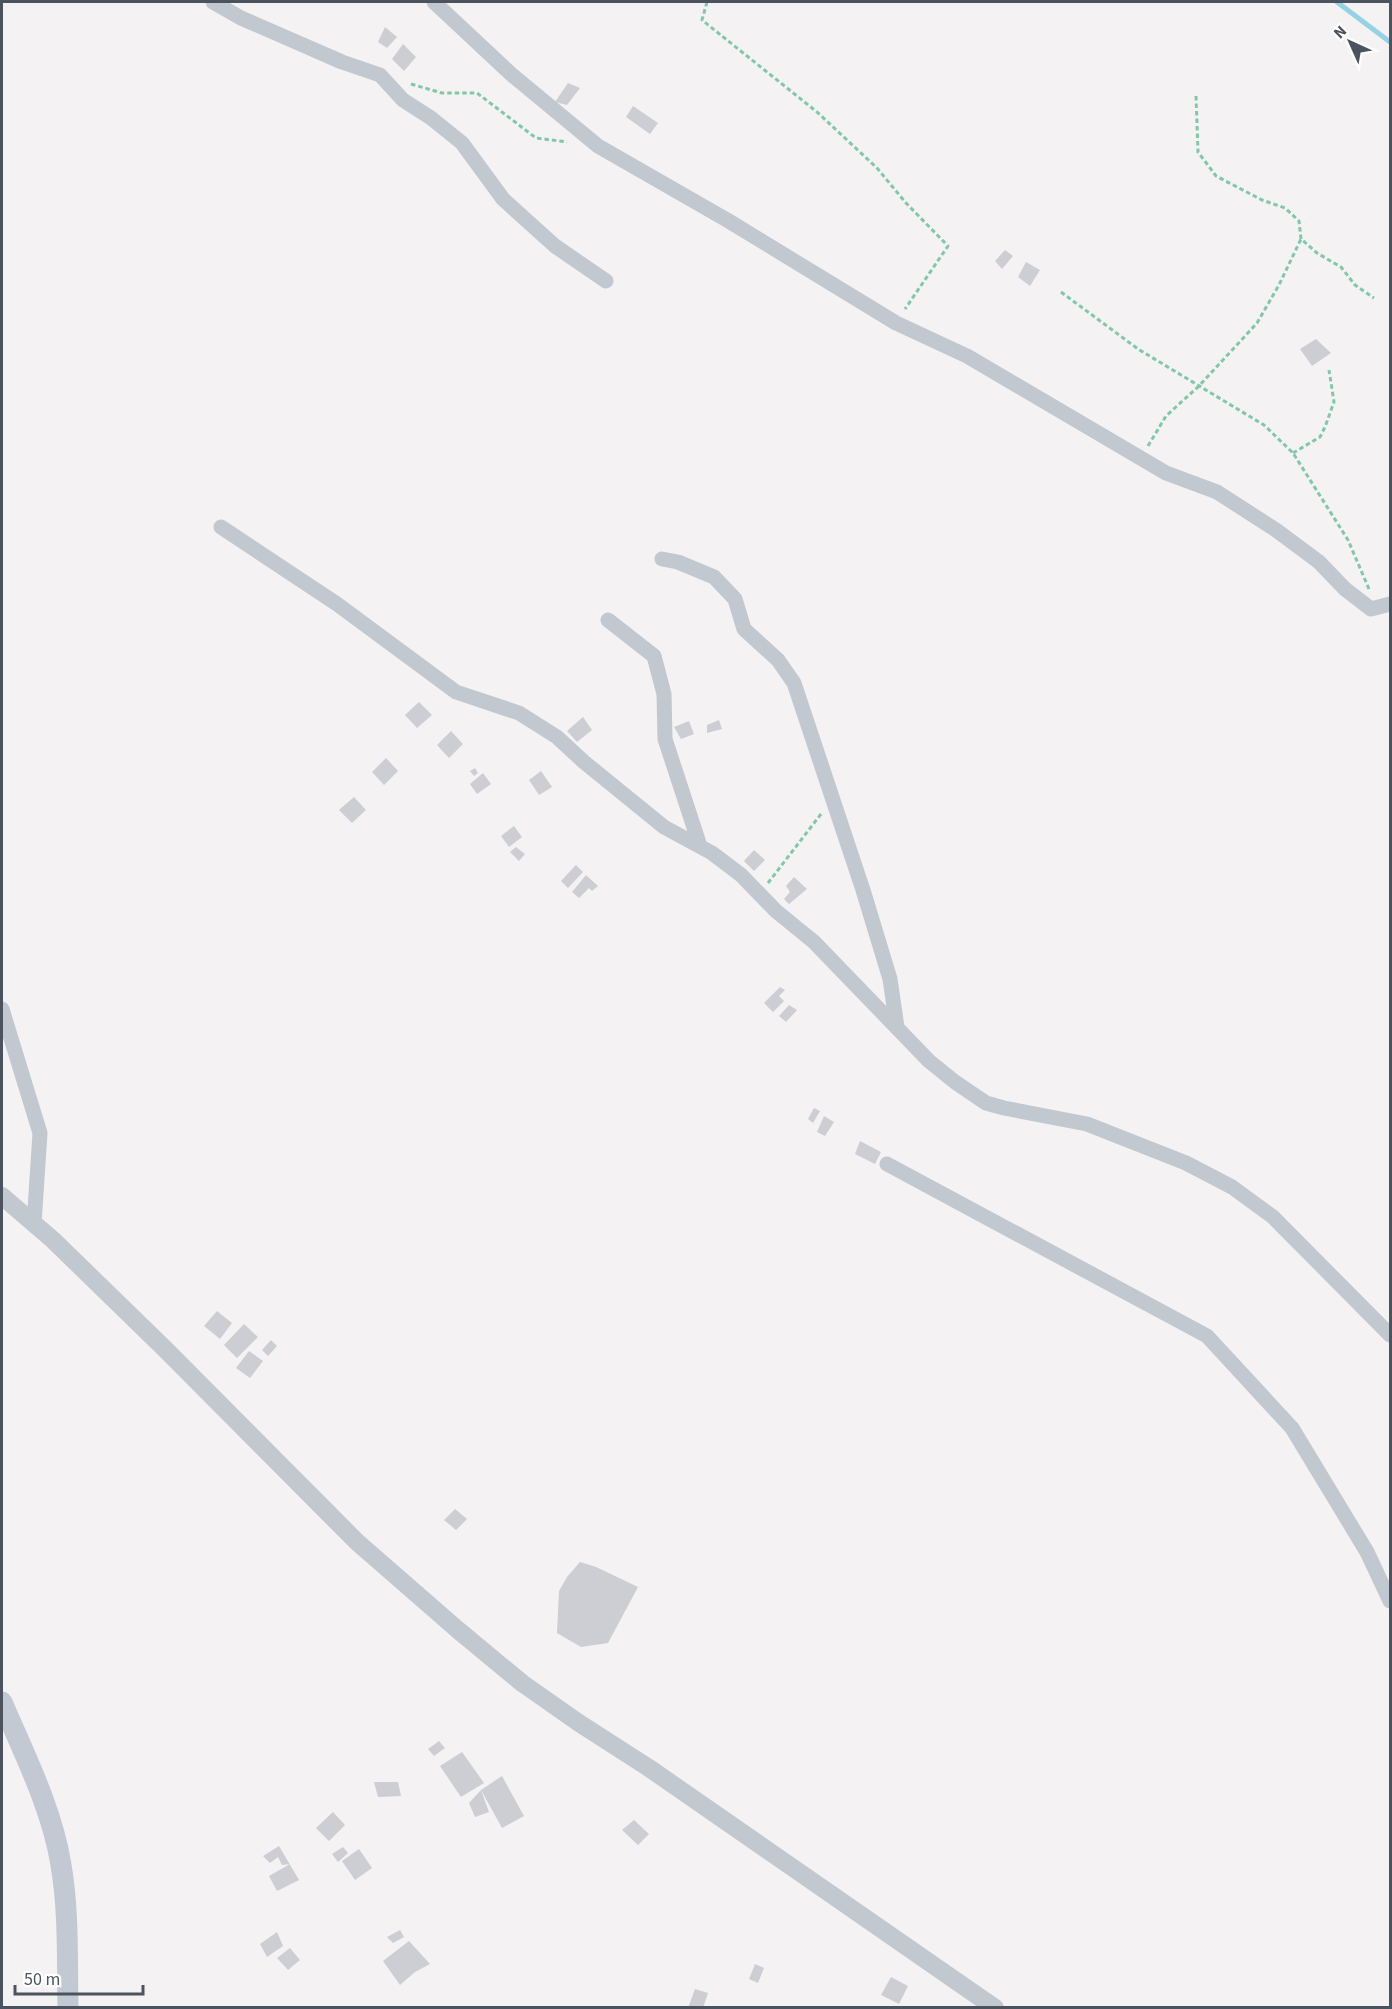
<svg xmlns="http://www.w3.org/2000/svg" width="1392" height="2009" font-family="'Source Sans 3',sans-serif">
<rect width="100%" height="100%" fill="#f4f2f2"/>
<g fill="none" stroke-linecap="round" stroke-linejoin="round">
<path stroke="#97d1e4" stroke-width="5" d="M1337,2l53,40"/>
</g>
<path fill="#ccced4" d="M385,27l12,10 -10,11 -9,-6z
M403,44l13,13 -12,14 -12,-12z
M568,83l12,5 -13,17 -12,-3z
M633,106l25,17 -8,11 -24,-17z
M1005,250l8,6 -11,13 -7,-8z
M1026,262l14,8 -10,16 -12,-9z
M1316,339l15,14 -19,13 -12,-17z
M419,702l13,13 -15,13 -12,-13z
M583,717l9,13 -15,12 -10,-11z
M719,720l3,9 -15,4v-8z
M689,721l5,13 -13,5 -7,-12z
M451,731l12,13 -14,14 -12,-13z
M386,758l12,13 -14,14 -12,-13z
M475,768l3,5 -4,3 -4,-5z
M541,771l11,16 -13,8 -10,-15z
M483,773l8,11 -14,10 -7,-10z
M354,797l12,13 -14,13 -13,-13z
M514,826l8,11 -13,10 -8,-11z
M516,847l9,7 -6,7 -9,-9z
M754,850l11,10 -11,11 -10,-10z
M576,865l7,7 -15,16 -7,-7z
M586,875l12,11 -6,5 -3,-3 -10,10 -7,-6z
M794,877l13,12 -18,15 -5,-5 6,-7 -4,-6z
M780,987l5,3 -6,6 5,5 -11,11 -9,-9z
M789,1005l8,5 -11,12 -7,-6z
M814,1108l6,3 -7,12 -5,-4z
M824,1116l10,6 -9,14 -8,-4z
M860,1141l21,11 -6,12 -20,-10z
M217,1311l15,12 -12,16 -16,-13z
M244,1324l14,13 -21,21 -13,-13z
M271,1340l6,6 -9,10 -6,-6z
M249,1351l14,10 -13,17 -14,-10z
M455,1509l12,10 -11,11 -12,-10z
M580,1562l16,5 42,20 -30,56 -27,4 -24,-14 2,-42 8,-14z
M439,1741l6,7 -11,8 -6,-7z
M462,1752l22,31 -23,14 -21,-31z
M502,1776l22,40 -22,12 -21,-38z
M374,1782h24l3,14 -23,1z
M481,1790l8,22 -14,5 -6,-14z
M333,1812l12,13 -16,16 -13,-13z
M634,1820l15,14 -11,11 -16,-15z
M279,1846l20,34 -22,11 -8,-15 21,-12 -8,1 -4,-8 -8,6 -7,-7z
M343,1847l5,6 -10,9 -6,-8z
M359,1849l13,19 -17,12 -13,-19z
M400,1930l4,7 -11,6 -6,-6z
M277,1932l6,14 -16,11 -7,-13z
M409,1941l21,23 -15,8 -15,13 -17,-24z
M290,1948l10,12 -12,10 -11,-12z
M755,1964l9,4 -6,15 -9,-4z
M891,1977l17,9 -9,18 -18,-9z
M695,1989l13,4 -5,15h-15z"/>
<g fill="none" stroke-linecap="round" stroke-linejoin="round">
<path stroke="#81c7a8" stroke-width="3" stroke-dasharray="4.5 3" stroke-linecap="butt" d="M707,2l-5,18 115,92 60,56 29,35 42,43 -43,63
M411,84l31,9h35l59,45 31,4
M1196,96l2,56 18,24 46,24 23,8 14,13 2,18 16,14 24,14 14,18 19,13
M1061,292l77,57 126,76 29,28 55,87 21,49
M1148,446l18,-30 33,-30 58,-63 22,-38 22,-46
M1293,453l27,-16 5,-10 9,-25 -5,-32
M768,883l53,-69"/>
<path stroke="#c1c8cf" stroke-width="15" d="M213,2l28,16 101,44 38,13 23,25 28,18 31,25 41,56 52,47 51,35
M434,2l77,72 87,72 129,74 169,103 71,33 199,117 51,19 59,38 43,32 26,27 26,20 19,-5
M221,527l116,77 119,88 63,21 38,24 27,25 80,65 48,26 29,22 35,36 38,31 115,119 26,21 31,21 18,5 83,16 99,39 46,24 41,30 117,118
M662,559l16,3 36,15 21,22 9,30 34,31 16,23 69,207 27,89 7,48
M608,620l46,36 10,38 1,45 35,107
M2,1009l38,124 -6,91
M887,1164l320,172 85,92 75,124 23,49"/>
<path stroke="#c1c8cf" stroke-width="18" d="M2,1196l51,44 112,109 192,193 101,88 64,53 57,40 70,45 346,240"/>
<path stroke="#c2c9d3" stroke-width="21" d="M2,1702c22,52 50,106 59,163 8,47 6,96 7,143"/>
</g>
<rect width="1392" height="2009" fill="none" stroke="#4b545e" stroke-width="6"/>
<g transform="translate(1350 42) rotate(315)" stroke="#ffffff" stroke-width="4.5" paint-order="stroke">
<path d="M0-4.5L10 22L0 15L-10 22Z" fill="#4b545e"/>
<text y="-9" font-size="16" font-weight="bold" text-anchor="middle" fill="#4b545e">N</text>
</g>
<path d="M15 1985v9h128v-9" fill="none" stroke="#4b545e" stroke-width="3"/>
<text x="24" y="1985" font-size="18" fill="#4b545e" stroke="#ffffff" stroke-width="4.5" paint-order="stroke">50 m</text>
</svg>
